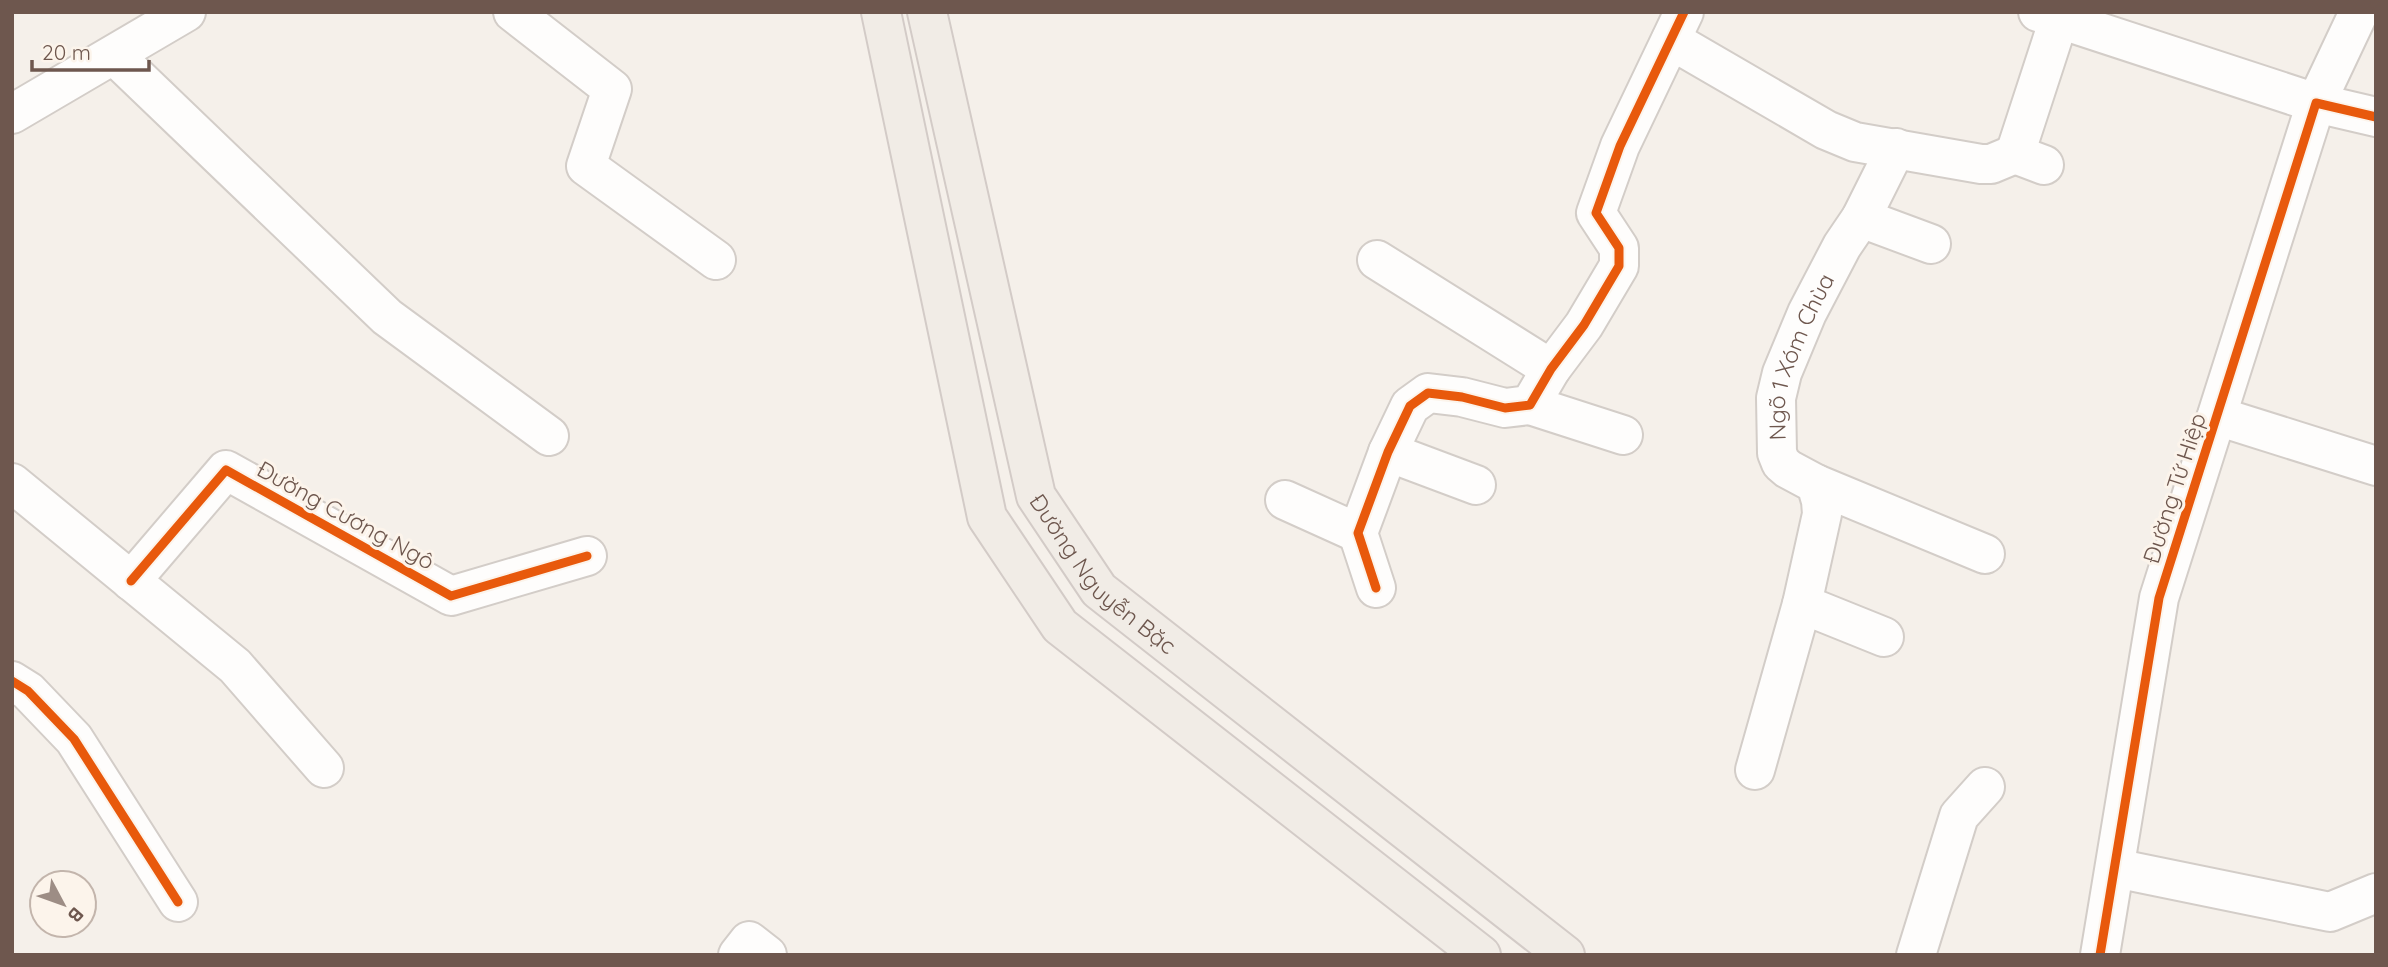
<svg xmlns="http://www.w3.org/2000/svg" width="2388" height="967" font-family="Quicksand,sans-serif">
<rect width="100%" height="100%" fill="#f5f0ea"/>
<g fill="none" stroke-linecap="round" stroke-linejoin="round">
<g stroke="#d3cdc8" stroke-width="42">
<g id="minor">
<path d="M513,12l99,77 -26,77 130,94"/>
<path d="M2038,12l278,91 43,-91"/>
<path d="M1671,40l155,90 29,12 126,22h10l24,-10"/>
<path d="M114,55l273,262 162,119"/>
<path d="M12,114l174,-102"/>
<path d="M2044,165l-29,-11 44,-135"/>
<path d="M1861,218l70,26"/>
<path d="M1377,260l174,109"/>
<path d="M1530,405l93,30"/>
<path d="M2217,416l159,50"/>
<path d="M1388,452l88,33"/>
<path d="M12,483l223,183 89,102"/>
<path d="M1816,484l169,70"/>
<path d="M1285,500l73,33"/>
<path d="M131,581l95,-111 225,126 136,-40"/>
<path d="M1376,588l-18,-55 30,-81 22,-46 18,-13 34,4 43,11 25,-3 21,-36 33,-44 35,-59v-18l-23,-35 24,-67 64,-134"/>
<path d="M1802,604l82,33"/>
<path d="M12,681l16,10 46,48 104,163"/>
<path id="s1" d="M1755,770l47,-166 20,-90 -1,-13 -5,-17 -28,-15 -7,-6 -4,-10 -1,-55 6,-25 25,-60 35,-67 19,-28 35,-70"/>
<path d="M2115,868l215,44 46,-19"/>
<path d="M738,955l11,-14 18,14"/>
<path d="M1916,955l43,-139 26,-29"/>
<path d="M2100,955l59,-357 157,-495 60,14"/>
</g>
</g>
<g stroke="#d3cbc7" stroke-width="42">
<g id="major">
<path d="M881,12l106,505 73,109 421,329"/>
<path id="s2" d="M927,12l109,484 63,94 466,365"/>
</g>
</g>
<use href="#minor" stroke="#fefdfc" stroke-width="38"/>
<use href="#major" stroke="#f1ece6" stroke-width="38"/>
<g stroke="#fcf4eb" stroke-width="13">
<path id="cycleway" d="M131,581l95,-111 225,126 136,-40
M1376,588l-18,-55 30,-81 22,-46 18,-13 34,4 43,11 25,-3 21,-36 33,-44 35,-59v-18l-23,-35 24,-67 64,-134
M12,681l16,10 46,48 104,163
M2100,955l59,-357 157,-495 60,14"/>
</g>
<use href="#cycleway" stroke="#e8590c" stroke-width="9"/>
</g>
<g text-anchor="middle" dominant-baseline="central" stroke-width="6" stroke-linejoin="round" paint-order="stroke">
<g font-size="23" fill="#6e574e" stroke="#fcf4eb">
<text stroke="none"><textPath href="#s1" startOffset="448">Ngõ 1 Xóm Chùa</textPath></text>
<text transform="translate(2174 488) rotate(-72)">Đường Tứ Hiệp</text>
<text transform="translate(346 515) rotate(29)">Đường Cương Ngô</text>
<text stroke="none"><textPath href="#s2" startOffset="600">Đường Nguyễn Bặc</textPath></text>
</g>
</g>
<rect width="2388" height="967" fill="none" stroke="#6e574e" stroke-width="28"/>
<g transform="translate(63 904) rotate(131)"><circle r="33" fill="#fcf4eb" stroke="#c3b5ac" stroke-width="2"/>
<path d="M0-5L12 26L0 18L-12 26Z" fill="#9d8d85"/>
<text y="-10" font-size="19" font-weight="bold" text-anchor="middle" fill="#6e574e">B</text>
</g>
<path d="M32 60v10h117v-10" fill="none" stroke="#6e574e" stroke-width="3.5"/>
<text x="42" y="60" font-size="21" fill="#6e574e" stroke="#fcf4eb" stroke-width="5" paint-order="stroke">20 m</text>
</svg>
